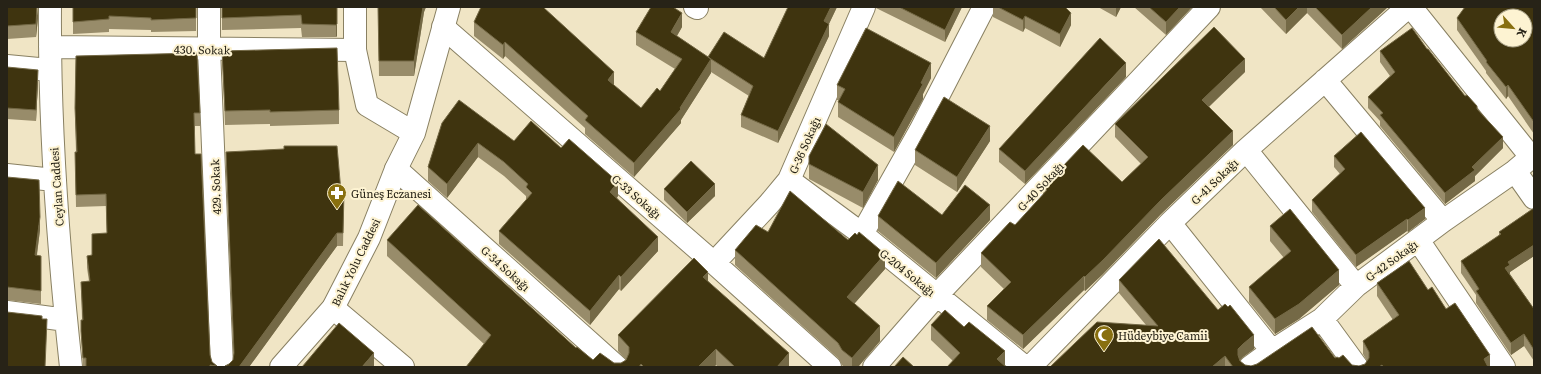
<svg xmlns="http://www.w3.org/2000/svg" width="1541" height="374" font-family="Literata,serif">
<rect width="100%" height="100%" fill="#f0e5c5"/>
<g fill="none" stroke-linecap="round" stroke-linejoin="round">
<g stroke="#898062" stroke-width="24">
<path id="street" d="M50,7c-1,120 8,240 21,360
M209,7v42l13,318
M695,7l2,1v-1
M1411,7l120,150
M443,27l271,236 116,104
M50,47l305,3
M7,66l42,4
M1325,80l118,141
M1246,150l110,136
M396,169l221,198
M1515,171l19,27
M7,175l47,5
M789,180l73,54 163,133
M1170,223l102,128
M862,234l58,-103 64,-124
M1418,240l86,127
M714,263l55,-59 20,-24 75,-173
M333,308l70,59
M7,312l59,8
M1322,319l35,48
M874,367l63,-72 272,-288
M1030,367l140,-144 76,-73 162,-143
M1250,367l22,-16 50,-32 34,-33 87,-65 72,-50 19,-16"/>
</g>
<g stroke="#898062" stroke-width="24">
<path id="secondary" d="M355,7v43l12,55 47,28
M281,367l52,-59 36,-70 27,-69 18,-36 35,-126"/>
</g>
<use href="#street" stroke="#fff" stroke-width="22"/>
<use href="#secondary" stroke="#fff" stroke-width="22"/>
</g>
<path fill="#988c6a" d="M7,7l31,11 -2,19 -29,2z
M73,7h123v24l-45,1v-2l-42,-1v3l-36,2z
M222,7h115v29l-1,1h-34l-1,-9 -79,2z
M378,7h48l-2,5 -10,64h-35z
M837,7l-8,17v12l-51,107 -37,-16v-12l8,-19 -38,-24v1l-30,47v3l-47,54 -49,-43v-6l-80,-72 -2,3 -29,-23v-14l140,63 27,23 19,-17 15,-22 -39,-24v-13l46,-5 -5,9 31,21 56,1z
M876,7h86l-17,35 -69,-34z
M993,7h72l6,18 -11,22 -35,-19 -2,4 -30,-15z
M1098,7h23l-5,10z
M1134,7h58l-26,28z
M1260,7h128l-46,42 -35,-36 -21,21z
M1464,7h70v127l-26,-38 -2,3 -20,-26v-2l-29,-41v-12l7,-10z
M1427,49l38,47 12,13 26,39 -28,28v5l-30,23 -65,-78v-5l-12,-13v-11l22,-21 -10,-14v-11z
M222,51l117,59v14l-69,2v-2l-45,1z
M76,56l124,57v13h-5v28l15,201 2,7 5,4v1h-134l-2,-35v-12h1l-1,-38 8,-1 -2,-13v-12l5,-1 15,-22 -1,-27 -30,1 -1,-55h1l-1,-32z
M7,67l31,15 -2,39 -29,-2z
M1245,72l-36,35 24,38 -72,69 -58,60 -18,17 -1,-1 -61,59 -36,-29v-14l17,-17 -23,-22v-14l34,-28 28,-30v-8l79,-5 19,-18 -26,-27v-13z
M1126,77l-101,107 -26,-22v-13z
M931,78l-8,16v5l-29,53 -56,-35v-15l1,-2h-2v-15z
M442,123l72,18 47,7 57,48 -1,2 41,53 -37,40 -2,-2 -29,36 -91,-81v-13l27,-31v-4l-22,-20 -26,-19 -31,41 -19,-17v-14z
M990,141l-33,51 -42,-27v-15z
M226,152l115,40h3l-1,54h-6l-88,121h-24v-1l4,-2 4,-4 1,-5 -8,-190z
M809,156l69,24 -15,28 -54,-29z
M1334,156l91,63 -17,13 -1,-1 -51,36 -44,-55v-12l28,-26 -6,-7z
M7,177l33,53 -3,25 4,36v13l-34,-4z
M664,189l51,7 -28,27 -23,-23z
M1534,208v48l-24,16v2l24,35v52l-10,-15 -13,9 -35,-52v-8l-15,-22v-12l38,-25v-4z
M942,215l48,5 -54,58 -58,-47v-15z
M1270,226l69,59 -40,34 -24,15 -26,-32v-15l35,-29 -14,-17z
M768,232l80,8 37,29 -31,35 26,37 -22,26h-14l-2,-2 -4,-7 -103,-93v-15z
M387,240l189,108 17,12 21,3h7l5,-3 -8,-9v-16l90,-54 81,86h-71l-2,-2 -2,2h-248l18,-23 -97,-88z
M1119,280l99,30 36,39 -11,8 -3,4 5,4 6,1 88,-8 13,7 7,1 6,-2 2,-3 -4,-7v-13l30,-21 -16,-24v-13l51,7 18,19 44,58h-439v-1l95,-41 -27,-32z
M931,325l74,41 -52,-5 -22,-21z"/>
<path fill="#746946" d="M38,7v11l-2,19v-13z
M423,7h3l-2,5 -10,64v-15z
M831,7h6l-13,27v-13z
M956,7h6l-17,35v-12z
M1116,7h5l-5,10z
M1180,7h12l-26,28v-13z
M1299,7h8v6l-21,21v-14z
M1372,7h16l-46,42v-14z
M682,13v14l-11,19v-14z
M1071,13v12l-11,22v-13z
M1025,16v12l-2,4v-12z
M337,24v12l-1,1v-12z
M829,24v12l-51,107v-12z
M505,42v14l-2,3v-14z
M711,59v14l-30,47v3l-47,54v-14l46,-55z
M1245,59v13l-43,41v-13z
M931,63v15l-8,16v5l-29,53v-15z
M1126,63v14l-101,107v-13z
M38,70v12l-2,39v-11z
M614,72v14l-6,-6z
M1508,85v11l-2,3v-12z
M990,126v15l-33,51v-15z
M1233,131v14l-72,69 -58,60 -18,17v-14l76,-77z
M1503,137v11l-28,28v5l-30,23v-11z
M478,143v14l-31,41v-14z
M878,165v15l-15,28v-16z
M618,182v14l-8,10v-14z
M715,184v12l-28,27v-11z
M990,205v15l-54,58v-15z
M1425,208v11l-17,13v-12z
M40,217v13l-5,38v-13z
M1407,219v12l-51,36v-12z
M337,233v13l-88,121h-10z
M658,237v14l-37,40v-14z
M1534,245v11l-24,16v4l-5,-8 3,-6z
M885,254v15l-38,43v-15z
M1339,270v15l-40,34 -24,15v-15z
M708,272v16l-5,-11z
M619,275v14l-29,36v-14z
M1084,276v14l-61,59v-14z
M880,326v15l-22,26h-6v-9z
M1524,334v12l-13,9v-12z
M1254,335v14l-11,8 -5,5v-13l5,-5z
M716,349v16l-2,2h-16z
M1005,351v16l-8,-8z
M374,353v14h-12z
M789,353v14h-12z
M1490,355v12h-6v-8z
M1225,356v11h-13z"/>
<path fill="#3f340f" stroke="#746946" fill-rule="evenodd" d="M7,7h30l-1,17 -29,2z
M73,7h123v11l-45,2v-2l-42,-2v3l-36,3z
M222,7h115v17l-1,1 -34,-1 -1,-9 -79,3z
M378,7h45l-9,54h-35z
M481,7h62l71,65 -6,8 33,28 16,-20 3,3 22,-32 -46,-27 15,-25h22l9,6 -11,19 40,27 -31,49 1,1 -47,54 -49,-43 3,-4 -83,-74 -2,3 -29,-23z
M788,7h43l-7,14 5,3 -51,107 -37,-16 12,-29 -45,-29 16,-25 40,26z
M899,7h57l-11,23z
M998,7h67l6,6 -11,21 -35,-18 -2,4z
M1149,7h31l-14,15z
M1274,7h25l-13,13z
M1315,7h57l-30,28z
M1465,7h69v115l-26,-37 -2,2 -20,-25 1,-1 -30,-43zM1501,16h24v24h-24z
M1214,27l31,32 -43,41 31,31 -72,69 -58,60 -18,17 -1,-1 -61,59 -36,-29 24,-24 -30,-29 29,-31 5,3 32,-35 -4,-3 40,-42 39,37 26,-25 -33,-33z
M866,28l65,35 -10,20 2,1 -29,53 -56,-35 7,-13 -8,-4z
M1412,28l15,21h1l37,47 2,-1 10,11v3l26,28 -31,30 3,3 -30,23 -65,-78 3,-2 -15,-16 27,-25 -15,-21z
M1100,38l26,25 -101,108 -26,-22z
M337,48l2,62 -69,2v-2l-45,1 -3,-60z
M197,53l3,60h-6l1,41h6l9,201 2,7 5,4 -7,-1v2h-124v-9h-3l-2,-27v-11h2l-2,-38 9,-1 -3,-25 5,-1v-21l15,-1 -1,-39 -30,1 -1,-43h2l-2,-44 1,-52z
M7,67l31,3 -2,40 -29,-2z
M944,97l46,29 -33,51 -42,-27z
M459,100l55,41 17,-20 30,27 8,-9 49,43 -8,10 48,45 -37,40 -2,-2 -29,36 -91,-80 33,-38 -6,-6 2,-3 -24,-22 -26,-19 -31,41 -19,-17 14,-44z
M826,124l52,41 -15,27 -54,-28v-8z
M1361,132l64,76 -17,12 -1,-1 -51,36 -44,-55 33,-31 -11,-13z
M284,146h53l4,46h3l-1,41h-6l-98,134 -14,-1 4,-2 4,-4 1,-7 -8,-201 58,-3z
M691,161l24,23 -28,28 -23,-23z
M7,177l32,3 1,37 -5,38 6,1v35l-34,-4z
M898,181l44,34 23,-30 25,20 -54,58 -58,-47z
M790,191l58,49 7,-7 2,2 2,-3 26,22 -38,43 33,29 -28,32 -10,-8 -4,-7 -103,-93 21,-25 12,7z
M418,205l158,143 1,-1 16,13 7,-7 14,10h7l5,-3 3,-7v-6l-11,-12 76,-77 14,14 -5,5 86,76 -12,14h-42l-19,-18 -18,18h-54l-3,-3 -2,3h-173l25,-32 -104,-95z
M1534,208v37l-26,17 2,3 -5,3 29,41v41l-10,-16 -13,9 -35,-52 3,-2 -18,-28 40,-27 -2,-2z
M1290,209l49,61 -40,34 -24,15 -26,-32 42,-36 -21,-25z
M1159,239l59,71 7,-6 3,3 2,-2 24,30 -11,9 -5,5v6l2,6 5,4 6,1 6,-2 55,-37 23,31 2,-1 2,1 4,-3 9,10 7,1 6,-2 4,-6v-6l-6,-11 36,-26 -22,-32 32,-22 19,29 4,-3 14,22 9,-6 35,52 -6,4 4,8h-105l-1,-2 -3,2h-146l-8,-11 -13,11h-160l-1,-1 46,-44 61,4 -39,-46z
M945,310l19,17 5,-5 36,29 -8,8 9,8h-59l13,-14 -29,-28z
M7,312l35,4v3h5l-2,48h-38z
M339,323l35,30 -12,14h-60z
M903,357l11,10h-20z"/>
<defs>
<g id="pharmacy-pin" transform="scale(1)"><path d="M0 17L-7.5 6A9.5 9.5 0 1 1 7.5 6Z" fill="#886f0f" stroke="#fdf3d2"/><path d="M-2-6h4v4h4v4h-4v4h-4v-4h-4v-4h4Z" fill="#fff"/></g>
<g id="mosque-pin" transform="scale(1)"><path d="M0 17L-7.5 6A9.5 9.5 0 1 1 7.5 6Z" fill="#886f0f" stroke="#fdf3d2"/><path d="M3.5-4.9A6 6 0 1 0 3.5 4.9A5 5 0 1 1 3.5-4.9Z" fill="#fff"/></g>
</defs>
<g fill-rule="evenodd">
<use href="#pharmacy-pin" x="337" y="193"/>
<use href="#mosque-pin" x="1104" y="335"/>
</g>
<g text-anchor="middle" dominant-baseline="central" stroke-width="4" stroke-linejoin="round" paint-order="stroke">
<g font-size="11" fill="#272317" stroke="#fdf3d2">
<text transform="translate(202 49) rotate(1)">430. Sokak</text>
<text transform="translate(804 145) rotate(-66)">G-36 Sokağı</text>
<text transform="translate(1214 181) rotate(-44)">G-41 Sokağı</text>
<text transform="translate(1040 186) rotate(-47)">G-40 Sokağı</text>
<text transform="translate(56 187) rotate(-94)">Ceylan Caddesi</text>
<text transform="translate(215 187) rotate(-92)">429. Sokak</text>
<text transform="translate(637 196) rotate(41)">G-33 Sokağı</text>
<text transform="translate(1391 260) rotate(-36)">G-42 Sokağı</text>
<text transform="translate(355 262) rotate(-64)">Balık Yolu Caddesi</text>
<text transform="translate(506 268) rotate(42)">G-34 Sokağı</text>
<text transform="translate(908 272) rotate(39)">G-204 Sokağı</text>
</g>
<g font-size="11" fill="#272317" stroke="#fdf3d2" text-anchor="start">
<text x="351" y="193">Güneş Eczanesi</text>
<text x="1118" y="335">Hüdeybiye Camii</text>
</g>
</g>
<rect width="1541" height="374" fill="none" stroke="#272317" stroke-width="16"/>
<g transform="translate(1513 28) rotate(117)"><circle r="19" fill="#fdf3d2" stroke="#a7a087"/>
<path d="M0-3L7 15L0 10L-7 15Z" fill="#886f0f"/>
<text y="-6" font-size="11" font-weight="bold" text-anchor="middle" fill="#272317">K</text>
</g>
</svg>
